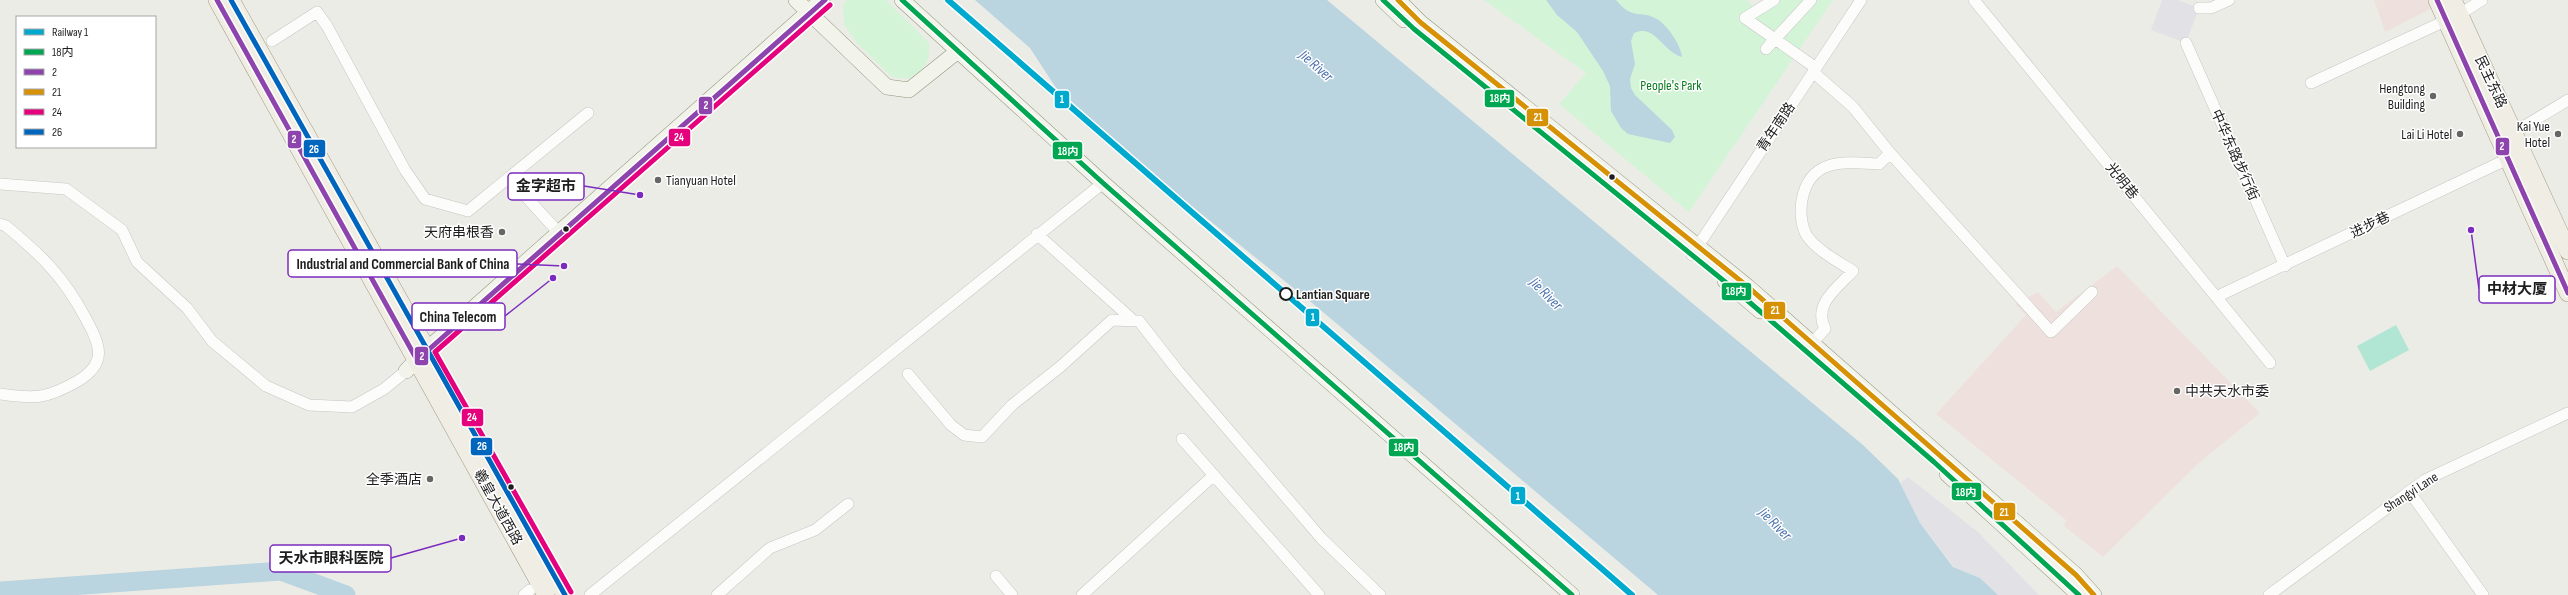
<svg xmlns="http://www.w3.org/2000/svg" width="2568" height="595" font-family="'Sofia Sans Condensed','Noto Sans SC',sans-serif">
<rect width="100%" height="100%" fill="#ecece7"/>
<path fill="#eee0dc" d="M2374,0h74l-63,32z
M2117,266l143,147 -61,50 -96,94 -39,-31 2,-6 -130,-106 90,-99 -11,-11 23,-12 18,20z"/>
<path fill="#d4f4d8" d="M847,0h39l43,43c1,20 -4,25 -20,36l-17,-2 -35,-34 -13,-19 -1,-20z
M1484,0h263l11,11 19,-11h56l-144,212 -130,-108 27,-31z"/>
<path fill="#b1e5d4" d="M2396,325l13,25 -39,21 -13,-25z"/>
<path fill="#e2e1e6" d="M2162,0h16l21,8 -13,35 -35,-13z
M1908,477l70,55 61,63h-41l-18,-17 -26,-11 -34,-44 -20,-40z"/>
<path fill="#bad4e0" d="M975,0h352l536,445 35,34 22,44 33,44 27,11 18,17h-340l-341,-288 -164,-132 -93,-81 -30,-46z
M1546,0h70c17,21 23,9 41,19 10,6 24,26 25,38 -19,-5 -27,-34 -48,-24l-3,8 4,23 -5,15 1,9 4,7 37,35 3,7 -5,6 -42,-9 -7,-6 -10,-17 -1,-25 -7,-15 -26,-39 -20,-17z"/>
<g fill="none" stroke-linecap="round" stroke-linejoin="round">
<path stroke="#bad4e0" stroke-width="19" d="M0,591l281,-20 65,24"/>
<g stroke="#c5c5c3" stroke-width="12">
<path id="street" d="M1774,0l-29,18 71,50
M1974,0l296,363
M2199,8h12l18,-8
M272,41l45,-29 10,14 78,144 20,29 43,12 120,-98
M2186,43l99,223
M1766,49l45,-49
M1813,72l40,35 37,46
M2311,83l149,-69 22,-14
M2508,136l60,-36
M509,178l50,55
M0,184l66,5 56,41 15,32 50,46 25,33 54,45 43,19 43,2 32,-18 22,-18
M0,224l6,2c35,29 57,50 79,91 15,28 24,46 -9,65 -30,17 -42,17 -76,12
M1037,234l97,87
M1692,255l169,-255
M2216,297l298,-141
M1812,343l13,-14c-12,-25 11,-40 28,-58 -16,-10 -35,-20 -46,-35 -6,-10 -7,-25 -5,-36 8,-43 43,-38 77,-36l11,-11 161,179 41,-40
M908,374l43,51 13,10 18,2 30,-32 48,-38 52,-47 27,1 39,50 143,167 59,57
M1182,439l137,156
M2409,491l74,104
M996,576l16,19
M524,595l6,-5
M590,595l513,-412
M717,595l53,-47 45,-18 33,-26
M1082,595l132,-120
M2269,595l156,-115 143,-67"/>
</g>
<g stroke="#92977e" stroke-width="16">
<path id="secondary" d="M796,0l91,87 22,3 49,-39
M902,0l201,183 469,412
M1383,0l21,20
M1398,0l22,22 327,264 329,289 18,20
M1725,281l35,30
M406,371l20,-21 396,-350
M1947,474l132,121"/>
</g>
<g stroke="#a39c83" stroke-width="18">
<path id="primary" d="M217,0l329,595
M231,0l334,595
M2437,0l131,293
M2453,0l115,251"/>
</g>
<use href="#street" stroke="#fcfcfb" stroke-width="11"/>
<use href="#secondary" stroke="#f2f3ea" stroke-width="15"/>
<use href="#primary" stroke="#f0ede4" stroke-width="17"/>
<g stroke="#fff" stroke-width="8">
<path id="bus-1" d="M902,0l201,183 469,412
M1383,0l31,29 326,265 194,168 145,133"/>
</g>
<g stroke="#fff" stroke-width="8">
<path id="bus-2" d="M217,0l200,360 408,-360
M2437,0l131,293"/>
</g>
<g stroke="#fff" stroke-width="8">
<path id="bus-3" d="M1398,0l22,22 327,264 329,289 18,20"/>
</g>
<g stroke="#fff" stroke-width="8">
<path id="bus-4" d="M571,592l-136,-240 395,-347"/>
</g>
<g stroke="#fff" stroke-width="8">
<path id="bus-5" d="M231,0l334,595"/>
</g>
<use href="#bus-1" stroke="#00a651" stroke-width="5"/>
<use href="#bus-2" stroke="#8e44ad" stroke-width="5"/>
<use href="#bus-3" stroke="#d69204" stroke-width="5"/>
<use href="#bus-4" stroke="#e5007d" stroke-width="5"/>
<use href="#bus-5" stroke="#0065bd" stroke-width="5"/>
<g stroke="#fff" stroke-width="9">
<path id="rail-1" d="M948,0l684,595"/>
</g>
<use href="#rail-1" stroke="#00a9ce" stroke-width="6"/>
</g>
<g fill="#666664" stroke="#fff" stroke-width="1.5">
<circle cx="2433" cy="96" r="4"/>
<circle cx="2460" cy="134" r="4"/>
<circle cx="2558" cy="134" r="4"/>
<circle cx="658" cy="180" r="4"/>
<circle cx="502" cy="232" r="4"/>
<circle cx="2177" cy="391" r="4"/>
<circle cx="430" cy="479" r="4"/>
</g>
<g fill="#1e1e1e" stroke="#fff" stroke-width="1.5">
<circle cx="1612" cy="177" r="3.5"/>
<circle cx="566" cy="229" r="3.5"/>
<circle cx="511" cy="487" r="3.5"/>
</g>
<circle fill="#fff" stroke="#1e1e1e" stroke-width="2" cx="1286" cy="294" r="6"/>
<g text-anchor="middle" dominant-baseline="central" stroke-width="3" stroke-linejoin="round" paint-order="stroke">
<g font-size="14" fill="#1e1e1e" stroke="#fff">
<text transform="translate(2491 82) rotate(65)">民主东路</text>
<text transform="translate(1776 127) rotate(-56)">青年南路</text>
<text transform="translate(2235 155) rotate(66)">中华东路步行街</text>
<text transform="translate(2122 181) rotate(51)">光明巷</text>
<text transform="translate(2370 225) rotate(-26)">进步巷</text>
<text transform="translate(2411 492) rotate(-33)">Shangyi Lane</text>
<text transform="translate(498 507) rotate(61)">羲皇大道西路</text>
</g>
<g font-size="14" fill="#0b7d20" stroke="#fff">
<text x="1671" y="85">People's Park</text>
</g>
<g font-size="14" fill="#1e1e1e" stroke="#fff" text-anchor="end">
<text x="2425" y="88">Hengtong<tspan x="2425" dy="16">Building</tspan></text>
<text x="2550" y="126">Kai Yue<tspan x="2550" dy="16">Hotel</tspan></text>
<text x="2452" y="134">Lai Li Hotel</text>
<text x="666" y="180" text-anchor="start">Tianyuan Hotel</text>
<text x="494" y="232">天府串根香</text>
<text x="2185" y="391" text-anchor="start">中共天水市委</text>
<text x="422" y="479">全季酒店</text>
</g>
<g font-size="14" font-weight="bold" fill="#1e1e1e" stroke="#fff" text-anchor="start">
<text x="1296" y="294">Lantian Square</text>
</g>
<g font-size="15" font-style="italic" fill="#4a71ae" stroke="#fff">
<text transform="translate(1316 66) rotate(41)">Jie River</text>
<text transform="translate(1546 294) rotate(45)">Jie River</text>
<text transform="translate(1775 524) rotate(45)">Jie River</text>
</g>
</g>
<path fill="none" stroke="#7b2cbf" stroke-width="1.5" d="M640 195L584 186M564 266L517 264M2471 230L2479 289M553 278L505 316M462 538L391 558"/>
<g fill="#7b2cbf" stroke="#fff" stroke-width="1.5">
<circle cx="640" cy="195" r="4"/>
<circle cx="564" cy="266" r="4"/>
<circle cx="2471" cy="230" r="4"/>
<circle cx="553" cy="278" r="4"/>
<circle cx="462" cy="538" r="4"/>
</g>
<g fill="#fff" stroke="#7b2cbf" stroke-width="1.5">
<rect x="508" y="173" width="76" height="27" rx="4"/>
<rect x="288" y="250" width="229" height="27" rx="4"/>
<rect x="2479" y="276" width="76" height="27" rx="4"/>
<rect x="412" y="303" width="93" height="27" rx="4"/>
<rect x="270" y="545" width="121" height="27" rx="4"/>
</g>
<g font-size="15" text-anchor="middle" font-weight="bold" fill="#1e1e1e">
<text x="546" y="191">金字超市</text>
<text x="403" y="269">Industrial and Commercial Bank of China</text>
<text x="2517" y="294">中材大厦</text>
<text x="458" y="322">China Telecom</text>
<text x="331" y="563">天水市眼科医院</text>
</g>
<g stroke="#fff" stroke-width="1.5">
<rect x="1484" y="89" width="31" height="19" rx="4" fill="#00a651"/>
<rect x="1054" y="90" width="16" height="19" rx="4" fill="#00a9ce"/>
<rect x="698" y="96" width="15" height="19" rx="4" fill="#8e44ad"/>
<rect x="1526" y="108" width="23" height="19" rx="4" fill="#d69204"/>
<rect x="668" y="128" width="23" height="19" rx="4" fill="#e5007d"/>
<rect x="287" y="130" width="15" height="19" rx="4" fill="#8e44ad"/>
<rect x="2495" y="137" width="15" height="19" rx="4" fill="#8e44ad"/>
<rect x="303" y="139" width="23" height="19" rx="4" fill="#0065bd"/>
<rect x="1052" y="141" width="31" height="19" rx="4" fill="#00a651"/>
<rect x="1721" y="282" width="31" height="19" rx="4" fill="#00a651"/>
<rect x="1763" y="301" width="23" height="19" rx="4" fill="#d69204"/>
<rect x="1305" y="308" width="15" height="19" rx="4" fill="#00a9ce"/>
<rect x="414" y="346" width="15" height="20" rx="4" fill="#8e44ad"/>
<rect x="461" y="408" width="23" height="19" rx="4" fill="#e5007d"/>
<rect x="470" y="437" width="23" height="19" rx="4" fill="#0065bd"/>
<rect x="1388" y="438" width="31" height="19" rx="4" fill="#00a651"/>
<rect x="1951" y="482" width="31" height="19" rx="4" fill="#00a651"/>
<rect x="1510" y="486" width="16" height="19" rx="4" fill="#00a9ce"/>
<rect x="1993" y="502" width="23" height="19" rx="4" fill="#d69204"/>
</g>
<g font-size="11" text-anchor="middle" font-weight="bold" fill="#fff">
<text x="1500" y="102">18内</text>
<text x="1062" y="103">1</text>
<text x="706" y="109">2</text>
<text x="1538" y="121">21</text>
<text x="679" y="141">24</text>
<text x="294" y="143">2</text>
<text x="2502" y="150">2</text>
<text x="314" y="153">26</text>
<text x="1068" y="155">18内</text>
<text x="1736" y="295">18内</text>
<text x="1775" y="314">21</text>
<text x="1313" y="321">1</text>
<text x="422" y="360">2</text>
<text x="472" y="421">24</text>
<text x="482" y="450">26</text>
<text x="1404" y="451">18内</text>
<text x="1966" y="496">18内</text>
<text x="1518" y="500">1</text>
<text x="2004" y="516">21</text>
</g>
<rect x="16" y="16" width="140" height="132" fill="#ffffff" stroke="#a5a5a5"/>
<rect x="24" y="29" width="20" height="6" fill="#00a9ce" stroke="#a5a5a5"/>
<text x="52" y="36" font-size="12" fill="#1e1e1e">Railway 1</text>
<rect x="24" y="49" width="20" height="6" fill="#00a651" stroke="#a5a5a5"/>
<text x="52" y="56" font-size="12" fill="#1e1e1e">18内</text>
<rect x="24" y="69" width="20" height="6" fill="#8e44ad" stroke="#a5a5a5"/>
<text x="52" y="76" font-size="12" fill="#1e1e1e">2</text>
<rect x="24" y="89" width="20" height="6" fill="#d69204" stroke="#a5a5a5"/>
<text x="52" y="96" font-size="12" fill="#1e1e1e">21</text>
<rect x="24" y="109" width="20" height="6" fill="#e5007d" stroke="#a5a5a5"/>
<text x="52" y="116" font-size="12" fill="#1e1e1e">24</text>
<rect x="24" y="129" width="20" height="6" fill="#0065bd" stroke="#a5a5a5"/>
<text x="52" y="136" font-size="12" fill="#1e1e1e">26</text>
</svg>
